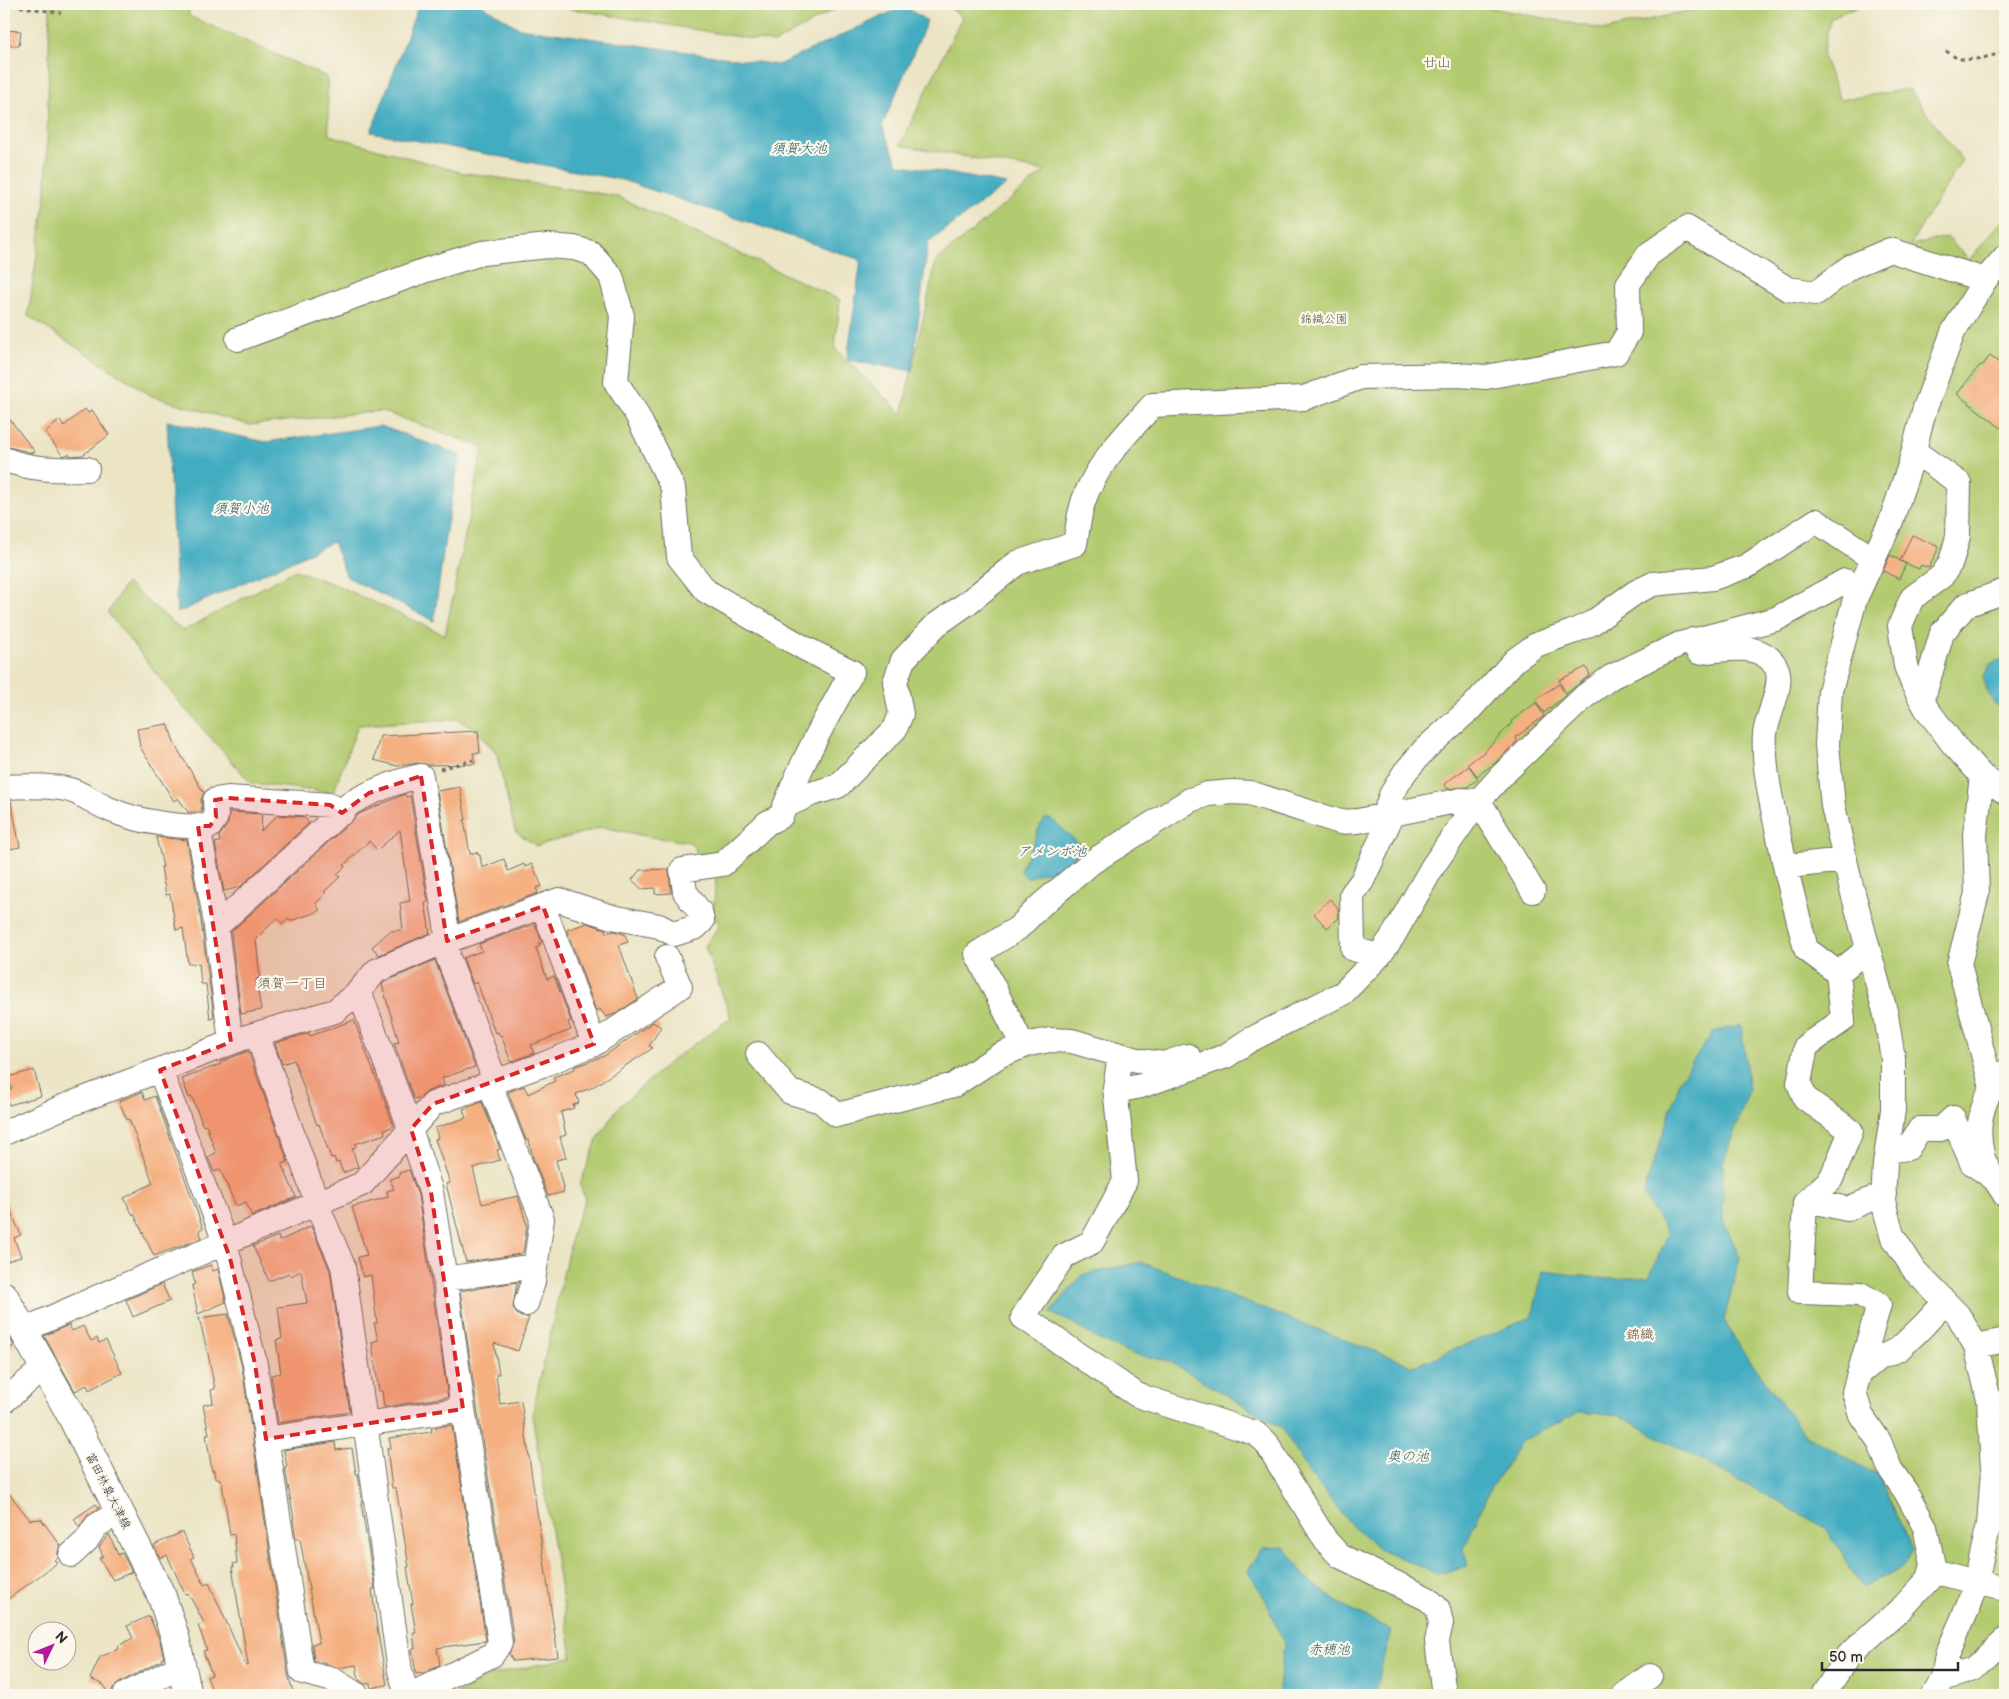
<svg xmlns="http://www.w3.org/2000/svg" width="2009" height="1699" font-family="'Balsamiq Sans','Klee One',sans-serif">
<rect width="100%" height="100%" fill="#fbf7ec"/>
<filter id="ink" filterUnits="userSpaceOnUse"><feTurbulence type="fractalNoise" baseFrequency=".02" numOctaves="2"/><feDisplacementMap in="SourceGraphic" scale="10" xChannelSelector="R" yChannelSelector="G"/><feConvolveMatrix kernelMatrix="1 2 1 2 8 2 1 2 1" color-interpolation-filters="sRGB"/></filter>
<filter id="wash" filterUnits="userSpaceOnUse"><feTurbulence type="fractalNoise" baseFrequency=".0096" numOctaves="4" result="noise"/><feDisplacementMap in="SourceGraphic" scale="20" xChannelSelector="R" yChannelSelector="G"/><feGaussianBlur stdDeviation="1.12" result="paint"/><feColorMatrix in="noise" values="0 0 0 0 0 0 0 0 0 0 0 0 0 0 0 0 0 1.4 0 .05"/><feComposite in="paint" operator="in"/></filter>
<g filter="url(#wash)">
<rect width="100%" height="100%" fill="#ebe4c5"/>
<path fill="#b2ca6f" stroke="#6e7a4d" d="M50,4h138l1,12 138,61 2,58 131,37 156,24 224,104 -5,48 67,66 34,-153 109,-90 -145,-26 62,-128 -17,-13h526l135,26 111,-26h149l-35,13 -9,37 18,46 69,-11 53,71 -52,85 37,-8 22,23 36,-43v1478h-1550l36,-20 81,-18 -40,-242 41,-185 12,-30 -5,-15 17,-45 20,-31 55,-49 59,-42 -26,-72 15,-21 -7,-8 3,-38 -26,-37 -40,-5 -47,-10 -67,19 -21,-15 -19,-79 -23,-24 -16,-9 -99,6 -25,68 -82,-10 -66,-74 -77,-96 18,-30 57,48 112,-61 44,16 106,49 38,-188 -102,-36 -132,14 -97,-29 -124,-80 18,-123z
M542,4h302l-69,39z"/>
<path fill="#42acc1" stroke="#366c76" d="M419,4h62l38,24 259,37 126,-59 23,15 -45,105 16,38 109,20 -79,59 -16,128 -65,-11 14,-100 -239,-80 -251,-48z
M167,421l99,21 115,-16 79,29 -14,75 -12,91 -87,-44 -14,-35 -156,71z
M2004,659l1,1v51l-11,-7 -7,-14 -4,-13 8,-14z
M1046,818l8,3 25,23 -3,11 -14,16 -5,2 -13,-1 -17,6 -7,-7c3,-10 8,-16 12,-25 6,-13 4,-17 14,-28z
M1741,1025l8,65 -26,73v57l17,37 -16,63 10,18 70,96 74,42 35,74 -9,16 -42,22 -36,-60 -206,-112 -41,-4 -57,29 -32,48 -26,60 4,18 -31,7 -61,-27 -24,-21 -42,-52 -28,-46 -113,-67 -37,-7 -35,-15 -26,-17 -21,-9 32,-38 59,-13 273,104 118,-49 11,-46 65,8 41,-2 19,-43 -25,-40 38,-116 32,-46z
M1285,1547l20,30 32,25 54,28 -17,65h-96l6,-51 -18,-43 -18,-30 14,-23z"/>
<g id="blocks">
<path fill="#f5b081" d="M4,30l17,1 -2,15 -15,-2z
M1990,356l15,11v64l-48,-37 23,-29 2,1z
M85,409l3,4 4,-3 17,25 -26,20 -13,1 -1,-2 -6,2 -18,-24 15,-12 4,6z
M4,412l31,40 -2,1 -29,-7z
M1912,535l27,12 -10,21 -8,-3 -2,4 -19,-8z
M1890,555l16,9 -7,15 -16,-8z
M1586,667l4,8 -24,19 -7,-14z
M1559,684l7,11 -22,18 -9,-13z
M1536,703l8,13 -28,21 1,4 -22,22 -18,13 -9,-12 16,-12 28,-29 -1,-2z
M168,724l7,21 29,48 -3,7 1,12h-14l-10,-14 -4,3 -34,-54 -3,-18z
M478,731l2,22h-7l2,11 -46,1 -11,-2 -20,3 -24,-6 6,-24z
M1469,766l9,13 -11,8 -19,2 -4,-5z
M460,787l6,33h-2l6,34 7,-2 1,3h2l2,13 22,-9 4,12 16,-7 1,3 7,-3 10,22 -6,2 2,5 -79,29 -22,-131z
M405,794l1,3 4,-1 18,106 -3,1 5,30 -51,22 -7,-8 18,-16 13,-1 -3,-27 10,-2 -10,-71 -23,20 -8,-9 -25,24 1,2 -8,7 3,3 -16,15 2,2 -10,9 4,8 -30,10 -2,-2 -5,5 -6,-6 -21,21 4,40h-4l5,31 -20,4 -10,-82 128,-118z
M4,801h7l9,46 -16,3z
M229,812l33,2 -1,17 17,-16 26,2 5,6 -69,64 -16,4 -9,-48 5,-1 -1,-6 9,-12z
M156,837l31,3 13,74 14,104 -4,1 -4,-35h-5l-2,-21 -11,1 -5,-36 -7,2 -6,-36 -4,1 -5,-28h2z
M669,869l2,24 -16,1v-6l-13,1 -10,-9 8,-10z
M1330,899l8,9 1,10 -12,10 -13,-14z
M587,923l18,6 1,4 7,-2 12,3 3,8 -9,3 19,54 -21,14 -11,4 -6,-8 -4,2 -29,-81z
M535,924l7,18 -3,1 1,3 -4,2 11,31 7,-3 17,45 -3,1 3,8 -40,15 3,8 -23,9 -10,-27h-2l-1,-3 -3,1 -18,-51 -4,2 -10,-26 19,-7 -3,-7z
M435,960l40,107 -33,11 2,7 -16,6 -7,6 -7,2 -20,-56 5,-1 -17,-57 2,-3z
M354,1020l40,106 -10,4 1,4 -30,10 1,3 -4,1 6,19 -15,6 -4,-11 -3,1 -2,-6 -3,1 -12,-34 -2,1 -23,-65 -12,4 -7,-21 34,-10 1,3z
M653,1022l8,5 -12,19 4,2 -62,40 -15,6 3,9 -6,2 1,3 -13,4 5,23 -6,2 6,21 -10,2 8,32 -16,4 -15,-38 -4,-18h-3l-18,-48 16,-6 4,8 27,-13 -2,-4 22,-8 -1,-2 30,-11z
M248,1051l40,111 -6,2 14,33 -44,19 -6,-14 -10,4 -16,-37 -6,3 -6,-15 8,-4 -10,-28 -3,1 -11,-29 -3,1 -7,-19 39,-15 -1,-2z
M34,1070l7,26 -32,9 -5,-14 8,-2 -4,-12z
M142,1092l3,8 10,-4 48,132 -4,2 3,8 -48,18 -20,-42 -1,1 -9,-17 29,-15 -24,-64 -2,1 -8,-19z
M482,1102l18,47 -3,1 3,10 -27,8 9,36 36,-8 9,29 -4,27 -2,2 -55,8 -20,-78 4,-1 -15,-44 3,-1 -3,-10 31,-10 -3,-9z
M409,1170l9,25 30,202 -64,10 -2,-16h-3l-7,-49 6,-2 -4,-17h3l-6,-48 -8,2 -5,-20 9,-2 -15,-48 36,-10 -1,-6 7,-2 -4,-10 10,-3 -1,-3z
M4,1196l17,39 -7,3 7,19 -17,5z
M311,1226l19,44 20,142 -72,11 -7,-48 10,-2 -5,-33 6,-1 -4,-32 29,-4 -6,-32 -10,5 -2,-3 -20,8 -16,-35 25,-10 1,5z
M211,1265l1,6 6,-2 8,33 -28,12 -6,-29 3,-1 -3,-12z
M517,1282l-4,25 3,6 5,4h8l-11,34 -24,-8 5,31h-3l4,30 21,-3 37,256 -45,4 -4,-7 5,-13 -37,-234 -17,-116z
M162,1284l8,17 -37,16 -7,-17z
M228,1314l14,53 46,307 6,21h-80l-7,-18 5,-2 -9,-24 4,-1 -9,-25 6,-2 -16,-30 -3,1 -18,-39 -7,3 -6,-13 28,-13 12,25 -3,1 13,27 5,-2 37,83 2,-1 -16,-98h2l-1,-3 4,-1 -3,-29 -4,1 -8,-52 -2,-4h-5l-1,-9 -2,1 -6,-37h3l-6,-29 10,-2 -2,-13 4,-1 -7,-35 -9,-36z
M69,1325l3,6 11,-5 8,15 6,-3 2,5 7,-3 16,33 -33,17 -2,-5 -12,6 -31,-55z
M4,1327l10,19 -10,6z
M452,1425l34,215 -1,1 -48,7 3,17 -16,8 -8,1 -4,-25h3l-2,-16h3l-5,-29h2l-6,-37h2l-13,-79h-4l-5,-40h4l-2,-10 43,-6 -1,-4z
M335,1442l1,8 16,-2 4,26h2l4,29h-1l14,86h-3l5,39 10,57 -16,3 -1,-5 -5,1 -6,-4 -3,-15 -18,3 -15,-6 -9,-1 -2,-17 7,-1 -19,-104h-4l-3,-20h1l-9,-51 2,-1 -3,-17z
M4,1487l26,33 11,-1 20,27 -3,5v7l-4,2 3,3 -53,39z
M96,1504l3,4 -10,6 -10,13 -5,-8z
M109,1534l9,21 4,-2 10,19 -19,8 -14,-22 4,-2 -4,-9z
M149,1616l11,25 4,17h-2v2l-43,23 -6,5 -2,7h-3l-4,-10 -14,-6 10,-22 19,-8 -1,-3 15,-8 -6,-12z"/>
</g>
</g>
<g filter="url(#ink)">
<use href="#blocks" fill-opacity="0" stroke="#6e6c61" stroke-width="1"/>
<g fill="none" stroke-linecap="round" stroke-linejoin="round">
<g stroke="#6e6c61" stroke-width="26">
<path id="minor" d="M238,339l188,-69 56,-17 66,-7 26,2 17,5 20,23 11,40 -6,66 20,31 37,75 6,69 27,34 98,57 48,24c-25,44 -49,87 -67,134
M1914,451l45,32 -1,53 -7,26 -9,14 -30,22 -12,28 6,40 7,18 13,24 27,36 29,32 23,16
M4,459c26,11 55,11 83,10
M1693,640l5,12c25,-2 63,-12 78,15 9,17 -9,48 -11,67 -3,41 13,94 21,136
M1919,696l6,-5 17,-58 24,-28 39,-14
M1982,776l-7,59 2,58 -18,71 33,124
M4,787c20,-1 50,-2 69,4 13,5 25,14 38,19 28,12 68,18 99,16l6,-9 -1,-17 13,-2 102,7 12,8
M1479,801l54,90
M198,826l16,86 17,130
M543,906l51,138
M216,927l135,-124c22,-12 45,-22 70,-27l25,149 2,32 43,113 4,28 47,121 -9,63 -7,22
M1379,956l-26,-7 -1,-55 10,-13 26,-57 -2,-14 5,-15 14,-23 19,-22 47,-42 44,-48 21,-15 36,-13 20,-9 44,-31 17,-8 60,-6 34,-12 69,-45 57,38
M1838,973l-32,-24 -20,-79 12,-5 47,-5
M359,991l47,126 25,75 14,87 18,130 37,234 -8,12 -82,40
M257,1034l65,183 21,49 57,405 7,24
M1023,1046l-46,-92 41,-26 23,-23 51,-43 98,-62 18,-6 24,-2 18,1 90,29 18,-1 103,-21 18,1
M758,1054l32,38 31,9 16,14 117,-30 46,-30 29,-11 21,-4 22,1 69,20 23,3 24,-8
M1120,1055l-5,33 10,93 -33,61 -28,14 -41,61 114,78 118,38 11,9 60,99 14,15 88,43 10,10 3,14 -4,18 7,54
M160,1070l65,172 30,122 47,308 31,8 24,15
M2005,1072c-23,24 -31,54 -22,86 4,13 16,26 22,37
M1116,1091l25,-5 85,-30 22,-15 95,-48 36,-37 14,-20 40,-70 42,-61 26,-29 84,-80 26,-19 69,-33 96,-25 69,-38 15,6
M4,1133l59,-26 180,-69 92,-27 23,-19 18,-21 55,-24 128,-47 53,17 47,9 15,8 22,-7 6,-6 -2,-9 -15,-20 -3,-22 41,-6 44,-41 14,-7 4,-10 26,-12 27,-8 57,-57 6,-15 -6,-32 8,-22 33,-35 30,-21 51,-41 58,-19c3,-18 5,-39 14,-56 15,-32 40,-57 64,-83l151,-7 57,-21 97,-2 28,2 130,-24 13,-21 -1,-48 21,-30 38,-26 101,61 28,4 34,-26 40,-17 95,30
M1887,1151l21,-3 12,-19h21l12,-11 19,45 24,17
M1805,1203h16l26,6 37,-15
M445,1279l90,-13
M24,1330l90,-40 248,-106 71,-80 109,-39 52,-21 86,-57 -13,-30
M1976,1346l25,-5 4,2
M1859,1374l20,-69 -19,-11 -60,-2 5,-89 26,-24 20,-48 -46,-33 -6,-15 7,-37 37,-26 -5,-47 30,-24
M4,1401l41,-34
M266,1439l197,-30
M71,1555l15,-14 10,-15 23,-14
M1932,1571l73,18
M1943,1679l30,-10 32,-29
M125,1695l56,-29
M1624,1695l26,-19
M1823,1695l25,-39 55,-49 26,-28 4,-14 -8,-38 -19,-35 -16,-23 -11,-28 -18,-26 -7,-23 5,-18 18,-15 22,-10 24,-23 22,-24
M1934,1695l9,-16 4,-24 26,-60 16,-71 4,-54 -4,-70 -13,-54 -18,-31 -43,-44 -23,-36 -9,-34 2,-37 8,-54v-51l-7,-44 -36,-133 -17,-76 -6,-61 3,-54 25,-92 36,-78 19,-56 14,-54 29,-79 32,-52 20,-23"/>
</g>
<g stroke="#6e6c61" stroke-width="30">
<path id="major" d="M4,1296l68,121 90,180 13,40 13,58"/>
</g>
<path stroke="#6e6c61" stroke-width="3" stroke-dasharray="4 4" stroke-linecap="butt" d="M4,4l57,9
M1946,51c3,2 7,5 11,7 10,4 39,-1 48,-8
M440,769l33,-9"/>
<use href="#minor" stroke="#fff" stroke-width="24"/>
<use href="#major" stroke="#fff" stroke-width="28"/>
</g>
</g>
<path fill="#d62828" fill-opacity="0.2" stroke="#d62828" stroke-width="4" stroke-dasharray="10 6" stroke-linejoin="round" d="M421,776l26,165 96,-35 51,138 -161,60 -22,25 20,63 32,217 -197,30 -11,-75 -25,-106 -70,-188 71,-28 -33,-216h12l6,-9 -1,-17 13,-2 102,7 12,8 27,-20z"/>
<g text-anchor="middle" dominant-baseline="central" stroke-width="4.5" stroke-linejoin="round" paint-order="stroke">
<g font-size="12" fill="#545b3f" stroke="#fbf7ec">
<text x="1324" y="319">錦織公園</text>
</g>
<g font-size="12" fill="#2b2b2b" stroke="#fbf7ec">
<text transform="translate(108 1491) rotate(63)">富田林泉大津線</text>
</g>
<g font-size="14" fill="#725a49" stroke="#fbf7ec">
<text x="1437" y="62">廿山</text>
<text x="292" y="983">須賀一丁目</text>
<text x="1640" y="1334">錦織</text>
</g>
<g font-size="14" font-style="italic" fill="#345f67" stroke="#fbf7ec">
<text x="799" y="148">須賀大池</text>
<text x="241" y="508">須賀小池</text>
<text x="1052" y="851">アメンボ池</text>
<text x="1408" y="1456">奥の池</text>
<text x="1329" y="1649">赤穂池</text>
</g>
</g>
<rect width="2009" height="1699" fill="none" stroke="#fbf7ec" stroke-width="20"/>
<g transform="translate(52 1646) rotate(47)"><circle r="24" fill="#fbf7ec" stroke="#a8a59f"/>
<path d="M0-4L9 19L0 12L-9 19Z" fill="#b5179e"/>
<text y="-8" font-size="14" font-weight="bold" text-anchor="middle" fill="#2b2b2b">N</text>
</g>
<path d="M1822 1662v8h136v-8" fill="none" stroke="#2b2b2b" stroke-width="2.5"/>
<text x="1829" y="1662" font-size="15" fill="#2b2b2b" stroke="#fbf7ec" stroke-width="4" paint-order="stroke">50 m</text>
</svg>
